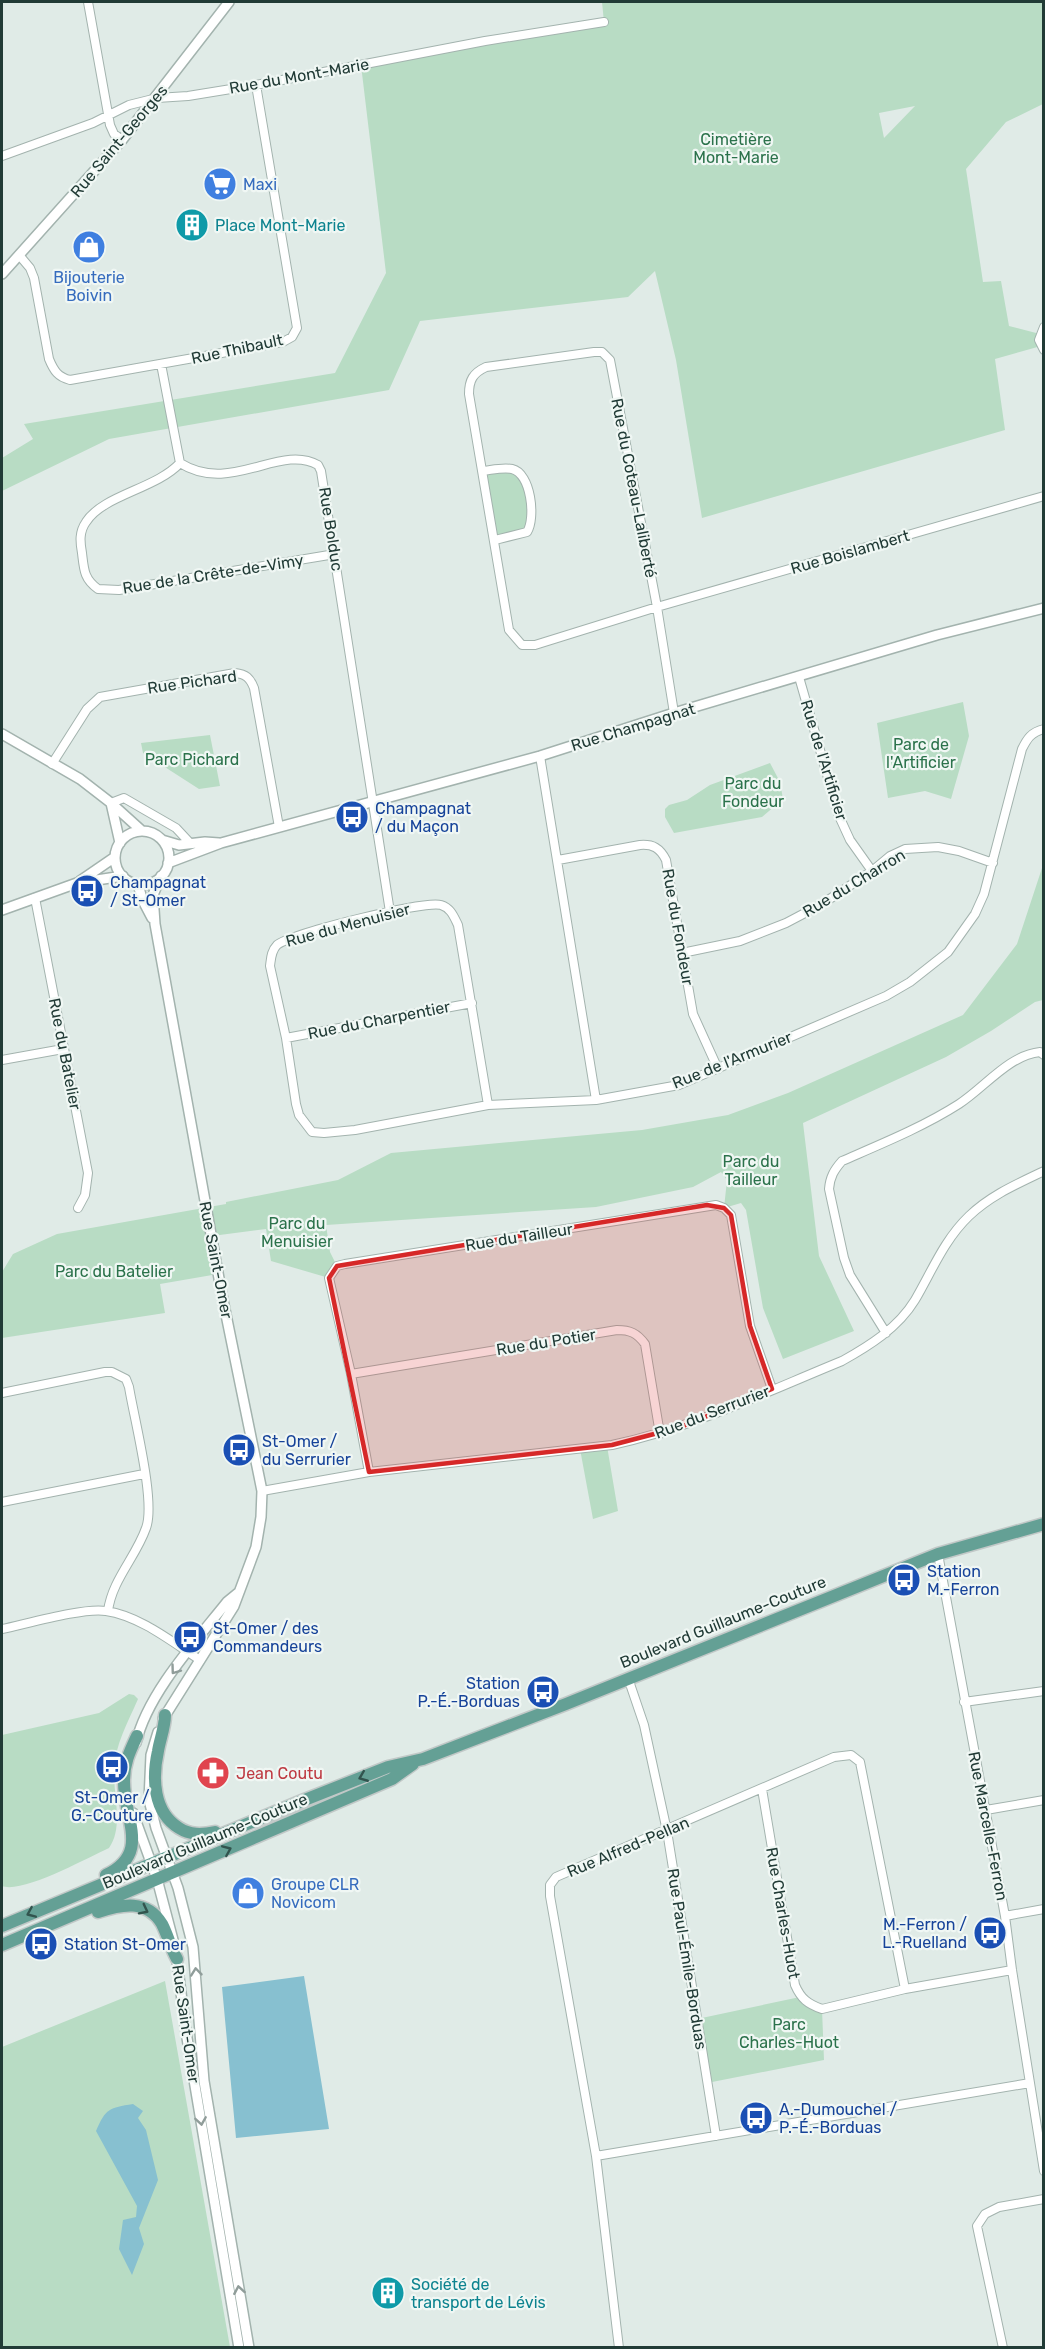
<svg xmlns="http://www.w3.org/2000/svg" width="1045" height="2349" font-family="Rubik,sans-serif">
<rect width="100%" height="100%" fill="#e0ebe7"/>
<path fill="#b8dcc4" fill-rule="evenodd" d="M602,2h441v102l-37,18 -40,47 17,113 18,-1 8,45 31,8 1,12 -46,13 10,71 -303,88 -26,-158 -21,-89 -27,26 -208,24 -31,69 -280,49 -107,52v-33l31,-19 -9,-15 311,-51 51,-100 -25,-208 243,-43zM915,106l-31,32 -5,-25z
M506,469l15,4 8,22 -2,37 -32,8 -12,-69z
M963,702l6,34 -18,63 -26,-8 -37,7 -11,-75z
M210,735l10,51 -21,3 -56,-36 -2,-10z
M770,763l10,19 3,17 -21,18 -88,16 -9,-16v-8l4,-4 18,-5 23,-15z
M1043,865v135l-8,2 -44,29 -45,26 -143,66 16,133 35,75 -71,28 -20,-51 -17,-98 -5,-7 -17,5 3,-28 -6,-8 -28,15 -97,20 -270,18 4,27 7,14 -8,12 -58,-17 -5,-32 -54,7 6,38 -58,10 5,29 -163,25v-66l11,-18 44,-20 169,-30v-2l112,-22 53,-27 251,-23 86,-15 60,-22 175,-78 54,-71z
M607,1446l11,65 -25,8 -13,-70z
M129,1694l5,1 4,4c-10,23 -23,46 -24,71 -1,24 10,57 -5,78 -22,10 -87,46 -107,38v-151l97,-22z
M165,1981l65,366 -228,1v-301z
M800,1997l22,12 2,51 -117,23 -10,-64z"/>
<path fill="#87c0d0" d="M304,1976l25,153 -93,9 -14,-151z
M133,2104l10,7 -5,7 8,12 12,50 -19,48 5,16 -12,31 -13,-26 4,-29 13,-3 1,-11 -41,-75c10,-23 13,-23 37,-27z"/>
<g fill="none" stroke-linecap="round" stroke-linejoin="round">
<g stroke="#a3b3ae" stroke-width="10">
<path id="minor" d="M88,2l22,123 4,9 8,6
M2,156l91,-33 36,-18 28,-7 31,-2 68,-11 229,-44 119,-19
M19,255l11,13 4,10 15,81c5,12 9,18 21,21l213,-38 9,-5 5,-9 -41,-243
M1044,327l-5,13 5,10
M161,364l19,99c51,32 100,-20 138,2l3,6 69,441
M180,463c-24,26 -77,32 -94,59 -7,10 -6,20 -4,31 2,17 2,26 16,36l21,1 216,-36
M483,471c9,-1 20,-4 29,-2 19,4 24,49 15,63l-32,8
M799,677l40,139 11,24 22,31
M674,713l-17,-106 -47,-247 -8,-8h-8l-108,15c-13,6 -17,13 -17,27l40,236 13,15h13l122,-38 387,-111
M540,756l56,344
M52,764l35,-55 13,-12 135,-24c11,1 15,5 19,15l25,139
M111,803l13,-5 52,30 14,15
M558,860l82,-15c13,-1 20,3 26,15l27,154 25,55
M35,898l53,275 -3,22 -7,13
M682,953l58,-12 46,-18 36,-19 50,-33 18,-15 15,-7 33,-2 21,4 34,12
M286,1038l186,-35
M2,1060l61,-11
M488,1105l-30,-180c-4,-8 -7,-17 -17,-20 -16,-5 -152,29 -164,40 -6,6 -6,14 -7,21l16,72 10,66 3,11 13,17 12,1 31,-3 133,-25 108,-5 83,-15 207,-89 24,-14 38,-30 27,-38 9,-20 38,-145c5,-10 9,-17 22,-20
M886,1333l-36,-58 -6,-17 -15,-69c1,-12 5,-19 13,-28 39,-17 81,-34 117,-57 25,-16 50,-49 81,-52l4,3
M351,1374l266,-44c13,0 20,3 28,14l15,90
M2,1393l103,-21h7l14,7 3,8c5,31 27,115 17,141 -10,29 -34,52 -38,83
M369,1472l-18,-98 -22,-96 8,-12 8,-2 371,-59 8,3 7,7 19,111 22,63
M262,1491l107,-19 243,-27c80,-17 154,-53 230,-84 27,-15 56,-33 73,-61 17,-29 29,-60 54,-84 22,-21 48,-32 75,-45
M2,1502l142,-28
M938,1554l67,362 7,54 32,201
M2,1629c24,-5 83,-22 104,-18 34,5 66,31 94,49
M628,1678l16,47 23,106 49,305
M964,1702l80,-11
M762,1789l33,196c6,14 13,19 27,24l83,-20 107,-19
M986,1810l58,-10
M1005,1916l39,-7
M596,2156l434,-73
M619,2348l-23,-192 -46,-260v-11l6,-8 278,-120 17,-2 9,7 45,227
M1003,2348l-26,-122 8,-12 14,-7 45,-8"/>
</g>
<g stroke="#a3b3ae" stroke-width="12">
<path id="tertiary" d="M2,274l120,-134 107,-138
M2,734l78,45 31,24 31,28
M111,803l9,40
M115 858a27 27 0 1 1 54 0a27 27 0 1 1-54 0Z
M162,840l17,5 26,-3 14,1
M168,863l53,-20 319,-87 134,-43 263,-78 107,-27
M161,876l-8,19 2,29 67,371 40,196 -1,26 -5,30 -22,59 -71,113
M80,881l35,-24
M138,884l4,15 10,19
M2,910l75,-27 46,-7
M158,1732l-7,23 -2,45 7,28 22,60 15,59 11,134 45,267
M136,1743c11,-49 60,-102 91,-141l11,-9
M133,1813l24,66 16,61
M176,1953l10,79 53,316"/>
</g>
<g stroke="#c1c8c7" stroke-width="15">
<path id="primary" d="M165,1715c0,12 -5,24 -7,36 -6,27 -5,61 21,77 11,7 22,7 36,4
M106,1875c46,-22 17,-57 18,-95 0,-17 6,-29 13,-44
M98,1912c24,-8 49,-13 64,12 6,12 9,24 15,35
M2,1926l300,-125 86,-34 35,-8 143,-55 372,-150 106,-30
M2,1945l390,-166 21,-15"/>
</g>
<use href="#minor" stroke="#fff" stroke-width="8"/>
<use href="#tertiary" stroke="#fff" stroke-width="9"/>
<use href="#primary" stroke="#64a095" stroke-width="12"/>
</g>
<defs><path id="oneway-chevron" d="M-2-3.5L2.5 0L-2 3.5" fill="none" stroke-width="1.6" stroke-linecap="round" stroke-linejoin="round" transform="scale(1.5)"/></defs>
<g stroke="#909d9a">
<use href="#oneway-chevron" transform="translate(175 1670) rotate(126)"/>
<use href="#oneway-chevron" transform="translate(196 1972) rotate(-96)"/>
<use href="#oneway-chevron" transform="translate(201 2121) rotate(81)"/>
<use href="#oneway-chevron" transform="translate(239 2290) rotate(-100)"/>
</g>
<g stroke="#32544e">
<use href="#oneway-chevron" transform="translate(363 1777) rotate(158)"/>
<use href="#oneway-chevron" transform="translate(227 1850) rotate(-23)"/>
<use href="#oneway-chevron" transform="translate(144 1910) rotate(27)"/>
<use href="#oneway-chevron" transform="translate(31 1913) rotate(157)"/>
</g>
<path fill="#d62828" fill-opacity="0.2" stroke="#d62828" stroke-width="4.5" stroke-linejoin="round" d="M707,1205l17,3 7,7 19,111 22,63 -91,38 -69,18 -243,27 -40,-194 8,-12z"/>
<defs>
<g id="supermarket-disc" transform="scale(1.725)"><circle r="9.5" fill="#3f7fe0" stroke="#f0f7f4"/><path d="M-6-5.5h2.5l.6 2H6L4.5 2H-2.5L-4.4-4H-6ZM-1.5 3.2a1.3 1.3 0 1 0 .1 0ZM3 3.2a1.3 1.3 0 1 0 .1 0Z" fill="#fff"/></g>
<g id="building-disc" transform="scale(1.725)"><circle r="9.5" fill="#0f9aa8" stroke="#f0f7f4"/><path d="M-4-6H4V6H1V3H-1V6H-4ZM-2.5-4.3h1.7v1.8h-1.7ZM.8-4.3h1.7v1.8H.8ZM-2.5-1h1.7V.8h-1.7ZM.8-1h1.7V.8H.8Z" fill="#fff"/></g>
<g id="shop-disc" transform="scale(1.725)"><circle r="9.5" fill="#3f7fe0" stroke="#f0f7f4"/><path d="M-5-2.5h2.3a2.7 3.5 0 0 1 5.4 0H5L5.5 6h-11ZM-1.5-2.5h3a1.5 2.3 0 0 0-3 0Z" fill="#fff"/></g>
<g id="bus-disc" transform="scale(1.725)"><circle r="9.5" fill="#1a4fb4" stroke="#f0f7f4"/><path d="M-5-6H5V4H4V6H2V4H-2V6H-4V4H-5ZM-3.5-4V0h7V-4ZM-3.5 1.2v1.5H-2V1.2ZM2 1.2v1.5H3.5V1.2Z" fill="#fff"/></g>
<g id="pharmacy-disc" transform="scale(1.725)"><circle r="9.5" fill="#e0444e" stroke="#f0f7f4"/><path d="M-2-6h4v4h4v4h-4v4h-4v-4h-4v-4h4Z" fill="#fff"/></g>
</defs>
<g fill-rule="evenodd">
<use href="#supermarket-disc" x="220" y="184"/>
<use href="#building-disc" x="192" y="225"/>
<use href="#shop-disc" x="89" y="247"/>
<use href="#bus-disc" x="352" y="817"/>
<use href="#bus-disc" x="87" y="891"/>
<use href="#bus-disc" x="239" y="1450"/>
<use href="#bus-disc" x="904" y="1580"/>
<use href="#bus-disc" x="190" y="1637"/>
<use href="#bus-disc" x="543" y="1692"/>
<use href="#bus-disc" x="112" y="1767"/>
<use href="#pharmacy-disc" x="213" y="1773"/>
<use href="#shop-disc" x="248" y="1893"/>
<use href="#bus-disc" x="990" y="1933"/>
<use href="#bus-disc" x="41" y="1944"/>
<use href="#bus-disc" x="756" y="2118"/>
<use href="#building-disc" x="388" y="2293"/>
</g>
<g text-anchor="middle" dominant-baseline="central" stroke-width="4.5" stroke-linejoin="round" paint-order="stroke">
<g font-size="16" fill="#213b36" stroke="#f0f7f4">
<text transform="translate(299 76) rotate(-10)">Rue du Mont-Marie</text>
<text transform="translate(119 141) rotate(-50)">Rue Saint-Georges</text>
<text transform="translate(237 349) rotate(-12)">Rue Thibault</text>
<text transform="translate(634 488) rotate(79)">Rue du Coteau-Laliberté</text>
<text transform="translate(331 529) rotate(81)">Rue Bolduc</text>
<text transform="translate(850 552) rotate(-16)">Rue Boislambert</text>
<text transform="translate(213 574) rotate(-9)">Rue de la Crête-de-Vimy</text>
<text transform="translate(192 682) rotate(-8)">Rue Pichard</text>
<text transform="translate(633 727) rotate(-17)">Rue Champagnat</text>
<text transform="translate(824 760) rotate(73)">Rue de l'Artificier</text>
<text transform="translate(854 883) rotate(-31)">Rue du Charron</text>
<text transform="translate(348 925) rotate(-15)">Rue du Menuisier</text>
<text transform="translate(678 927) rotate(80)">Rue du Fondeur</text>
<text transform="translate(379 1020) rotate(-11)">Rue du Charpentier</text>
<text transform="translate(65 1054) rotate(79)">Rue du Batelier</text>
<text transform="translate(732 1060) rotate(-22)">Rue de l'Armurier</text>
<text transform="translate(519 1237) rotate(-9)">Rue du Tailleur</text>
<text transform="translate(216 1260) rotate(79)">Rue Saint-Omer</text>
<text transform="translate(546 1342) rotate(-9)">Rue du Potier</text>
<text transform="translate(712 1412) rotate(-21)">Rue du Serrurier</text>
<text transform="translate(723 1622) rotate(-22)">Boulevard Guillaume-Couture</text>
<text transform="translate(988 1826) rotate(79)">Rue Marcelle-Ferron</text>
<text transform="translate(205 1841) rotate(-23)">Boulevard Guillaume-Couture</text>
<text transform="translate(628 1847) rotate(-23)">Rue Alfred-Pellan</text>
<text transform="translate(783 1913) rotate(80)">Rue Charles-Huot</text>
<text transform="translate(687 1959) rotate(81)">Rue Paul-Émile-Borduas</text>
<text transform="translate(186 2024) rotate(82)">Rue Saint-Omer</text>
</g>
<g font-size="16" fill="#2b724b" stroke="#f0f7f4">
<text x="736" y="139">Cimetière<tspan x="736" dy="18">Mont-Marie</tspan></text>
<text x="921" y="744">Parc de<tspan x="921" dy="18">l'Artificier</tspan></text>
<text x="192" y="759">Parc Pichard</text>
<text x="753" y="783">Parc du<tspan x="753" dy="18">Fondeur</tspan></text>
<text x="751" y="1161">Parc du<tspan x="751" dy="18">Tailleur</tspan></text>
<text x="297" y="1223">Parc du<tspan x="297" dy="18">Menuisier</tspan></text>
<text x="114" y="1271">Parc du Batelier</text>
<text x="789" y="2024">Parc<tspan x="789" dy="18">Charles-Huot</tspan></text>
</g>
<g font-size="16" fill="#366cbe" stroke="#f0f7f4" text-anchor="start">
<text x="243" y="184">Maxi</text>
<text x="89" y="277" text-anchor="middle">Bijouterie<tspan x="89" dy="18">Boivin</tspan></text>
<text x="271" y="1884">Groupe CLR<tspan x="271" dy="18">Novicom</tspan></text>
</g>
<g font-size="16" fill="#0d838f" stroke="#f0f7f4" text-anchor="start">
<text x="215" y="225">Place Mont-Marie</text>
<text x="411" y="2284">Société de<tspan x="411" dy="18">transport de Lévis</tspan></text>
</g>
<g font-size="16" fill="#164399" stroke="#f0f7f4" text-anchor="start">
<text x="375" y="808">Champagnat<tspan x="375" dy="18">/ du Maçon</tspan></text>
<text x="110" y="882">Champagnat<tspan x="110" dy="18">/ St-Omer</tspan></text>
<text x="262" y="1441">St-Omer /<tspan x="262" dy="18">du Serrurier</tspan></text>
<text x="927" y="1571">Station<tspan x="927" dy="18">M.-Ferron</tspan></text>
<text x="213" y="1628">St-Omer / des<tspan x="213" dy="18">Commandeurs</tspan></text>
<text x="520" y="1683" text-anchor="end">Station<tspan x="520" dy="18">P.-É.-Borduas</tspan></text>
<text x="112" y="1797" text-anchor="middle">St-Omer /<tspan x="112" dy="18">G.-Couture</tspan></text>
<text x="967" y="1924" text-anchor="end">M.-Ferron /<tspan x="967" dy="18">L.-Ruelland</tspan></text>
<text x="64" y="1944">Station St-Omer</text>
<text x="779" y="2109">A.-Dumouchel /<tspan x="779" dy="18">P.-É.-Borduas</tspan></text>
</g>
<g font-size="16" fill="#be3a42" stroke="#f0f7f4" text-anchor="start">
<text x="236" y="1773">Jean Coutu</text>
</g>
</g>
<rect width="1045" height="2349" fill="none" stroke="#213b36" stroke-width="6"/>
</svg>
